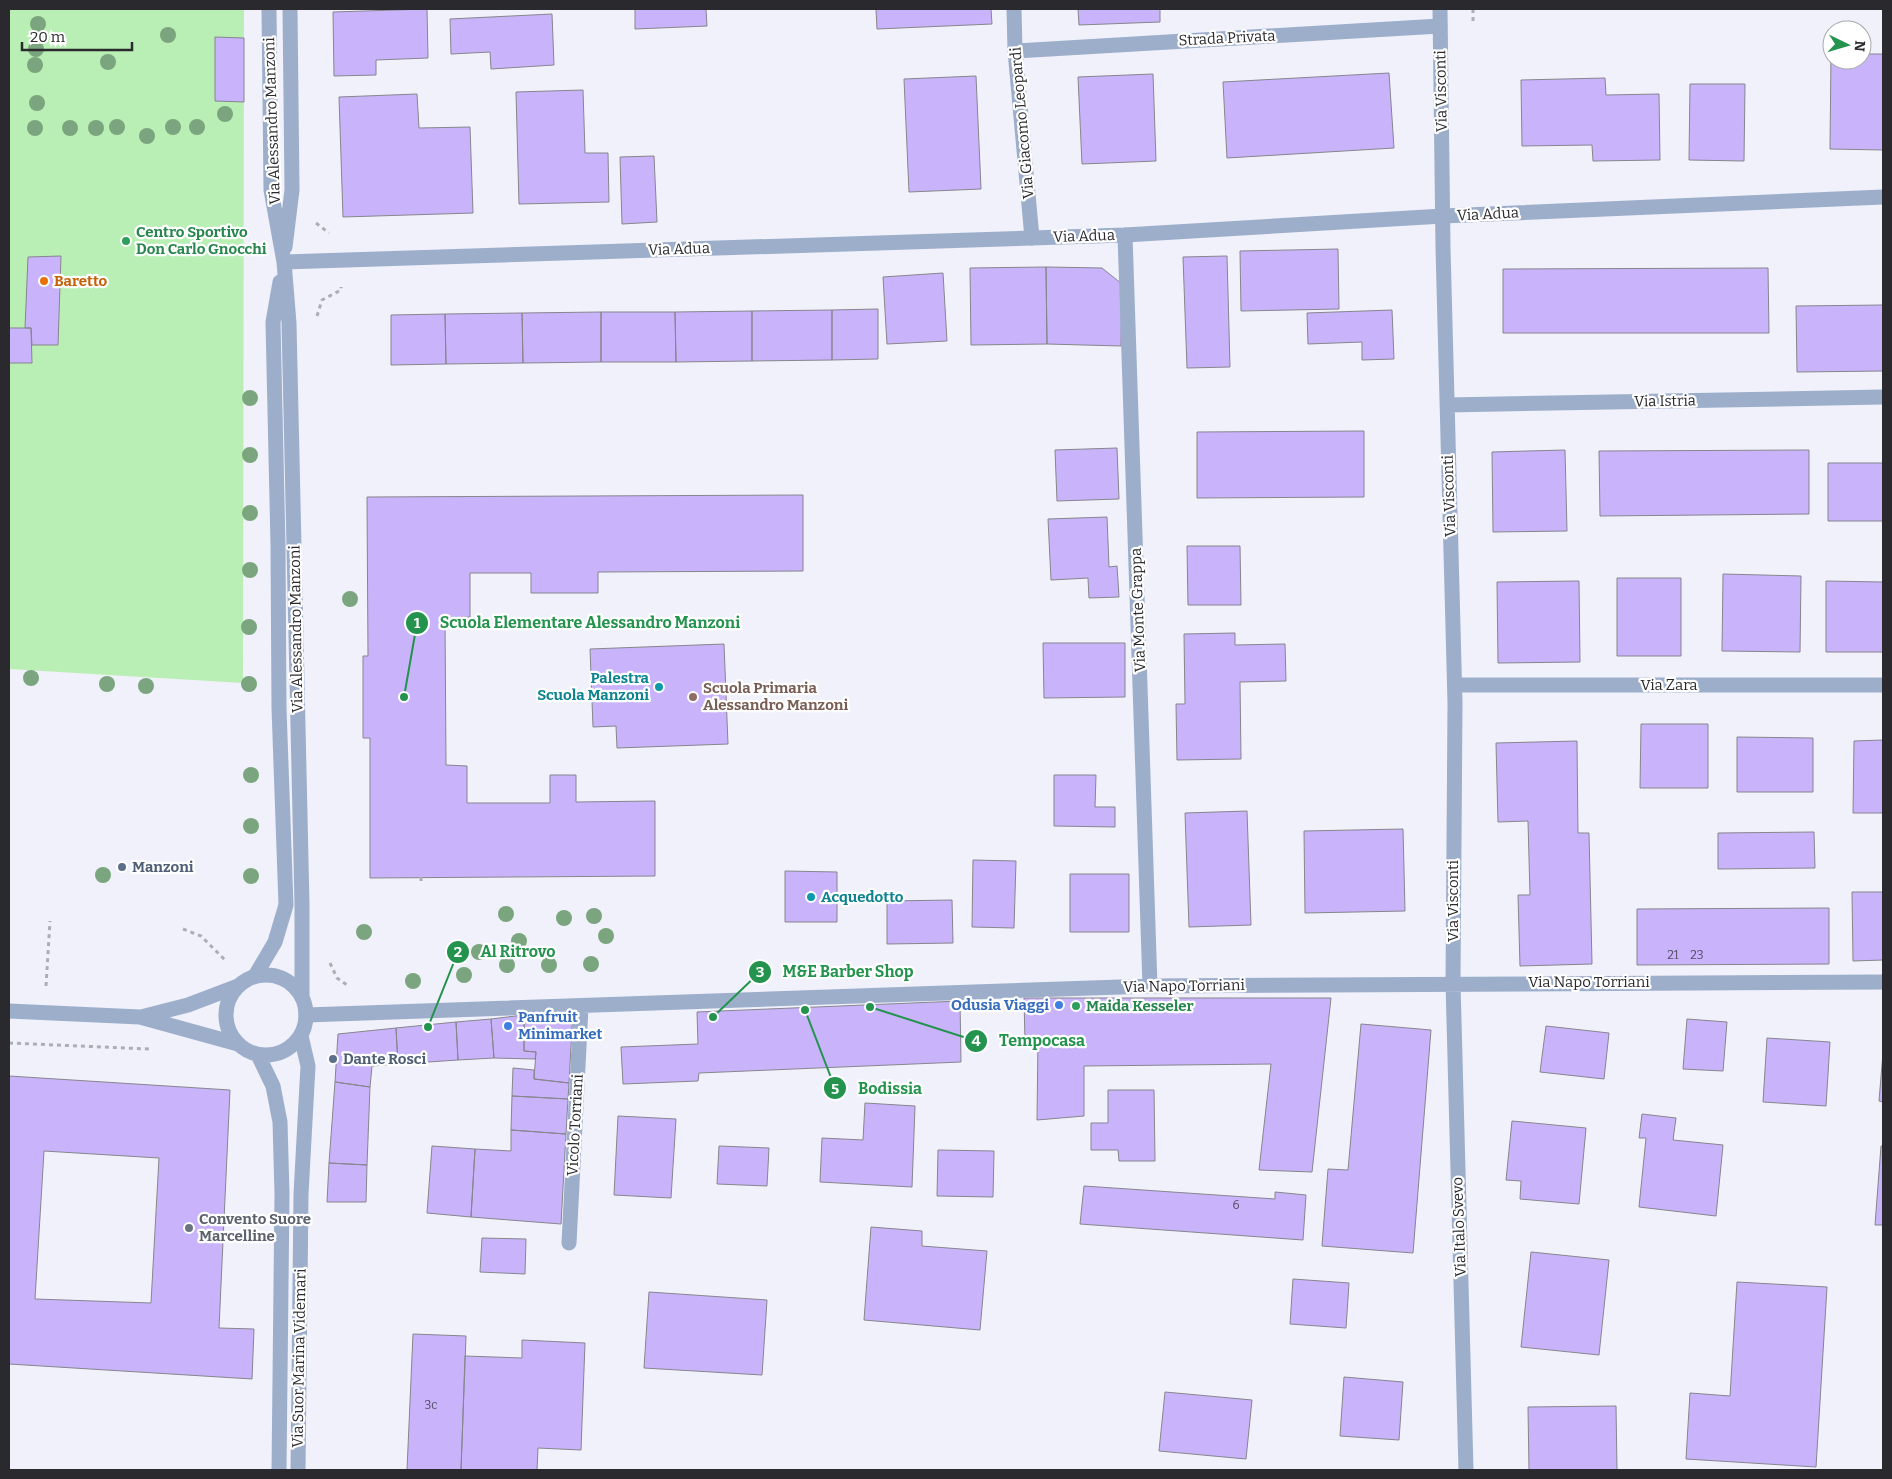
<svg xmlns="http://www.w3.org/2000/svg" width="1892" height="1479" font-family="Bitter,serif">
<rect width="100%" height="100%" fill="#f0f1fa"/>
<path fill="#b9efb4" d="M9,9h235l-1,674 -234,-14z"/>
<path fill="#c9b4fc" stroke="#87858d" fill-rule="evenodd" d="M427,9l1,49 -52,2v15l-42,1 -1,-64z
M635,9h71l1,17 -72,3z
M876,9h115l1,15 -115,5z
M1078,9h82v13l-81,3z
M552,14l2,51 -63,4 -1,-17 -39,2 -1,-35z
M215,37l29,1v64l-29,-1z
M1831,53l1,7h30v-6h21v96l-53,-1z
M1389,73l5,75 -167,10 -4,-76z
M1153,74l3,87 -74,3 -4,-87z
M976,76l5,113 -72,3 -5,-113z
M1605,78l1,17 53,-1 1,66 -67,1 -1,-16 -70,1 -1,-66z
M1690,84h55l-1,77 -55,-1z
M583,90l2,63h23l1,49 -90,2 -3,-112z
M417,94l2,34 51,-1 3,86 -130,4 -4,-120z
M654,156l3,66 -35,2 -2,-67z
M1338,249l1,60 -98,2 -1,-60z
M61,256l-3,89h-26l-1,-17h-6l3,-71z
M1227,256l3,111 -43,1 -4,-111z
M1046,267l1,77 -76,1 -1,-77z
M1046,267l56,1 20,16 -1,62 -74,-2z
M1768,268l1,65h-266v-64z
M943,273l4,68 -60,3 -4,-67z
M1883,305v66l-86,1 -1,-66z
M878,309v50l-46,1v-50z
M832,310v50l-80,1v-50z
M1392,310l2,49 -32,1v-18l-54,2 -1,-31z
M752,311v50l-76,1 -1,-50z
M601,312v50l-78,1 -1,-50z
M601,312h74l1,50h-75z
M522,313l1,50 -77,1 -1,-50z
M445,314l1,50 -55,1v-50z
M9,328h22l1,35h-23z
M1364,431v66l-167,1v-66z
M1117,448l2,51 -62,2 -2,-51z
M1565,450l2,81 -74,1 -1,-80z
M1809,450v64l-209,2 -1,-65z
M1828,463h55v58h-55z
M803,495v76l-205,1v21h-67v-20h-61v44l-25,1 1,147 21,1v37h83v-28h26v27l79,-1v75l-285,2v-140h-7v-82h5l-1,-159z
M1107,517l2,50 8,-1 2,31 -30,1 -1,-20 -37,2 -3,-61z
M1187,546h53l1,59h-53z
M1723,574l78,2 -1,76 -78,-1z
M1617,578h64v78h-64z
M1579,581l1,81 -82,1 -1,-81z
M1826,581l57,1v70h-57z
M1235,633v12l50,-1 1,37 -46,1 1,77 -64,1 -1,-56h9l-1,-70z
M1043,643h82v54l-81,1z
M724,644l4,100 -111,4 -1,-22 -23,1 -3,-78z
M1641,724h67v64h-68z
M1737,737l76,1v54h-76z
M1883,740v73h-30l1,-72z
M1577,741l1,92h11l3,131 -72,2 -2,-71h12l-2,-74 -30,1 -2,-79z
M1054,775h42l-1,32h20v20l-61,-1z
M1247,811l4,114 -62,2 -4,-114z
M1403,829l2,82 -100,2 -1,-82z
M1814,832l1,36 -97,1v-36z
M973,860l43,1 -2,67 -42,-1z
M785,871l52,1v50h-52z
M1070,874h59v58h-59z
M1852,892h31v68l-30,1z
M952,900l1,43 -66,1v-43z
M1829,908v56l-192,1v-56z
M1024,998h307l-19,174 -53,-2 12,-106 -187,2v50l-47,4 1,-79 -13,1z
M960,1001l1,61 -262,11 -1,8 -75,3 -2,-37 77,-3 -1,-32z
M573,1010l-4,73 -35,-4 2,-27 -12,-1v-36z
M524,1015v36l12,1 -1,7 -41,-1 -3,-39z
M491,1019l3,39 -36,2 -2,-38z
M1687,1019l40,3 -4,49 -40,-2z
M456,1022l2,38 -60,4 -2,-36z
M1361,1024l70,6 -18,223 -91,-7 6,-77 20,1z
M1546,1026l63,7 -5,46 -64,-7z
M396,1028l2,36 -26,2 -2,21 -35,-5 3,-48z
M1767,1038l63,4 -4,64 -63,-4z
M1883,1053v49l-4,-1z
M513,1068l21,2v9l35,4 -1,16 -56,-3z
M9,1076l221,14 -11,238 35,1 -2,50 -243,-15zM44,1151l115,7 -8,145 -116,-4z
M335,1082l35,5 -3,78 -38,-2z
M1108,1090h46l1,71h-36l-1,-11h-27v-27h17z
M512,1096l56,3 -2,35 -55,-4z
M865,1103l50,3 -3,81 -92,-5 2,-44 41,2z
M1642,1114l34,4 -3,22 50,5 -7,71 -77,-9 7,-69h-7z
M618,1116l58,3 -5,79 -57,-3z
M1512,1121l74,7 -7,76 -59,-5 1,-18 -15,-1z
M511,1130l55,4 -5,90 -90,-7 4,-68 36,2z
M432,1146l43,3 -4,68 -44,-4z
M719,1146l50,2 -2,38 -50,-2z
M1881,1146h2v79h-8z
M938,1150l56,1 -1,46 -56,-1z
M329,1163l38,2 -1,37h-39z
M1084,1186l191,13v-7l31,3 -3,45 -223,-16z
M871,1227l51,4v15l65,5 -7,79 -116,-10z
M482,1238l44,1 -1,35 -45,-2z
M1531,1252l78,8 -10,95 -78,-8z
M1293,1279l56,4 -3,45 -56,-4z
M1737,1282l90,5 -11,180 -130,-8 4,-66 40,3z
M649,1292l118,8 -5,75 -118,-7z
M413,1334l53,2 -5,134h-54z
M522,1340l63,3 -4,107 -43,-2 -1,22h-76l4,-114 57,2z
M1344,1377l59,5 -4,58 -59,-4z
M1165,1392l87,8 -6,59 -87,-8z
M1616,1406l1,64h-88l-1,-63z"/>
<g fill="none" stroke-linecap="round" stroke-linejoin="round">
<path stroke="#adaeb5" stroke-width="3" stroke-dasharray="4 4" stroke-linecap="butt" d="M1473,9v12
M316,223l13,10
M317,316l5,-16 19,-10v-3
M421,877v7
M183,929l18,7 25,25
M330,963l7,15 10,7v2
M46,986l4,-65
M9,1043l140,6"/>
<path stroke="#9daecb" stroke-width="15" d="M1015,51l425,-25"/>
<path stroke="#9daecb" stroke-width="15" d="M1014,9l1,42 17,187
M1440,9l3,239 12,455 -2,280 13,487
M1125,235l25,751
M1447,405l436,-8
M1455,685h428
M9,1011l131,6 98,27
M306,1015l844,-29 733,-4
M141,1017l47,-12 50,-19
M569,1243l12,-236"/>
<path stroke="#9daecb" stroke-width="15" d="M269,9l2,181 13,72 5,61 13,582v91
M285,247l7,-57 -2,-181
M284,262l841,-27 318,-19 440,-19
M226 1015a40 40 0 1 1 80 0a40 40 0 1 1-80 0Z
M255,976l20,-34 11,-37 -7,-197 -1,-163 -5,-223 7,-40
M258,1055l15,31 7,36 2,72 -3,276
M298,1470l3,-276 7,-128 -7,-30"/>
</g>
<g fill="#7ba57e">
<circle cx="38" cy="24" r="8"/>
<circle cx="168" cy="35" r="8"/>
<circle cx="36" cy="49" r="8"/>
<circle cx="108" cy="62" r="8"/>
<circle cx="35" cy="65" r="8"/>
<circle cx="37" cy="103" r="8"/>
<circle cx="225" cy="114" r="8"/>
<circle cx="117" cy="127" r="8"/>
<circle cx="173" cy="127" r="8"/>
<circle cx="197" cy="127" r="8"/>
<circle cx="35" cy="128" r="8"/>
<circle cx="70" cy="128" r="8"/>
<circle cx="96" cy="128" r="8"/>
<circle cx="147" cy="136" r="8"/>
<circle cx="250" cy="398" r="8"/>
<circle cx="250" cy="455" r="8"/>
<circle cx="250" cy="513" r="8"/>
<circle cx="250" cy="570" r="8"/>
<circle cx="350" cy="599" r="8"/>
<circle cx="249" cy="627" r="8"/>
<circle cx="31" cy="678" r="8"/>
<circle cx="107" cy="684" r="8"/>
<circle cx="249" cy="684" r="8"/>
<circle cx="146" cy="686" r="8"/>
<circle cx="251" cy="775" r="8"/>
<circle cx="251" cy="826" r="8"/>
<circle cx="103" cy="875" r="8"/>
<circle cx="251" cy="876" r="8"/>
<circle cx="506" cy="914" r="8"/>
<circle cx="594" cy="916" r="8"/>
<circle cx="564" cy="918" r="8"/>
<circle cx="364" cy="932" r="8"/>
<circle cx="606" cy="936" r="8"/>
<circle cx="519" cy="941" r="8"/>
<circle cx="479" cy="952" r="8"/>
<circle cx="591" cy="964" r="8"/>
<circle cx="507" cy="965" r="8"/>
<circle cx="549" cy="965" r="8"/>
<circle cx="464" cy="975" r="8"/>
<circle cx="413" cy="981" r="8"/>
</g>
<g fill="#2e9e5b" stroke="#fff" stroke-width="2">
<circle cx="126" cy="241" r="5"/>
<circle cx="1076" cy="1006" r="5"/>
</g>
<circle fill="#e8710a" stroke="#fff" stroke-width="2" cx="44" cy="281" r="5"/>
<g fill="#0f9aa8" stroke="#fff" stroke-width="2">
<circle cx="659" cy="687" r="5"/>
<circle cx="811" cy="897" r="5"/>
</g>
<circle fill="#8d6e63" stroke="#fff" stroke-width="2" cx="693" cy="697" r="5"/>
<g fill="#5c6f8a" stroke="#fff" stroke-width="2">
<circle cx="122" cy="867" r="5"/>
<circle cx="333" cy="1059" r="5"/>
</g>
<g fill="#3f7fe0" stroke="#fff" stroke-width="2">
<circle cx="1059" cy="1005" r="5"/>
<circle cx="508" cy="1026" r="5"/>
</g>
<circle fill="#6b7280" stroke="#fff" stroke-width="2" cx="189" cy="1228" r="5"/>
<g text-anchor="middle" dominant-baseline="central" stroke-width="4.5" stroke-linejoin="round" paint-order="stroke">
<g font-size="12" fill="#524c62">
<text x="1673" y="955">21</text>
<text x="1697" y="955">23</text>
<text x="1236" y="1205">6</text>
<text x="431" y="1405">3c</text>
</g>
<g font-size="15" fill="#2a2a2e" stroke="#fff">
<text transform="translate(1227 38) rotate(-3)">Strada Privata</text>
<text transform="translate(1441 91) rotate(-91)">Via Visconti</text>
<text transform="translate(272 121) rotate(-92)">Via Alessandro Manzoni</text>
<text transform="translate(1022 123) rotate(-95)">Via Giacomo Leopardi</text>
<text transform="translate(1488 214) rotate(-3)">Via Adua</text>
<text transform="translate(1084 236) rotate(-2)">Via Adua</text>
<text transform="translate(679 249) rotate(-2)">Via Adua</text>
<text transform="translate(1665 401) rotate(-1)">Via Istria</text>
<text transform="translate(1449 496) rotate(-92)">Via Visconti</text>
<text transform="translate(1138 610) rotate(-92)">Via Monte Grappa</text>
<text transform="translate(296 629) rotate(-91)">Via Alessandro Manzoni</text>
<text x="1669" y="685">Via Zara</text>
<text transform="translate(1453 901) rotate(-90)">Via Visconti</text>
<text x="1589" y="982">Via Napo Torriani</text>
<text transform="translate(1184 986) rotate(-1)">Via Napo Torriani</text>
<text transform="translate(575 1125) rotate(-87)">Vicolo Torriani</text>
<text transform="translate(1459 1227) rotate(-92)">Via Italo Svevo</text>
<text transform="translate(299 1358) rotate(-89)">Via Suor Marina Videmari</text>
</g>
<g font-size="15" font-weight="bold" fill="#27864d" stroke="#fff" text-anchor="start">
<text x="136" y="232">Centro Sportivo<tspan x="136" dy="17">Don Carlo Gnocchi</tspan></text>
<text x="1086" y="1006">Maida Kesseler</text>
</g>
<g font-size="15" font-weight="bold" fill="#c56008" stroke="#fff" text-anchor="start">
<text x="54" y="281">Baretto</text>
</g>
<g font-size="15" font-weight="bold" fill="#0d838f" stroke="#fff" text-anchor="end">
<text x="649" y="678">Palestra<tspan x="649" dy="17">Scuola Manzoni</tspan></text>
<text x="821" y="897" text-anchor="start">Acquedotto</text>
</g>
<g font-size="15" font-weight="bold" fill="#785e54" stroke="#fff" text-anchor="start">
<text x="703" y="688">Scuola Primaria<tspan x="703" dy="17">Alessandro Manzoni</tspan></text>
</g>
<g font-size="15" font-weight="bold" fill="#4e5e75" stroke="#fff" text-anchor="start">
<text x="132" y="867">Manzoni</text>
<text x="343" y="1059">Dante Rosci</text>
</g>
<g font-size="15" font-weight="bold" fill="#366cbe" stroke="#fff" text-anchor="end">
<text x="1049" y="1005">Odusia Viaggi</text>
<text x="518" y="1017" text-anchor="start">Panfruit<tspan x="518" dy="17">Minimarket</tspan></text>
</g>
<g font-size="15" font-weight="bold" fill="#5b616d" stroke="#fff" text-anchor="start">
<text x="199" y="1219">Convento Suore<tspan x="199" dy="17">Marcelline</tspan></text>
</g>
</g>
<path fill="none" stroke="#23934d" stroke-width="2" d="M404 697L417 623M428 1027L458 952M713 1017L760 972M870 1007L976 1041M805 1010L835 1088"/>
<g fill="#23934d" stroke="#fff" stroke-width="2">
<circle cx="404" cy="697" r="5"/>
<circle cx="428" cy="1027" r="5"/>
<circle cx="713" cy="1017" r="5"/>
<circle cx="870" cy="1007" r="5"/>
<circle cx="805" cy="1010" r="5"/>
<circle cx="417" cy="623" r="12"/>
<circle cx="458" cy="952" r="12"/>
<circle cx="760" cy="972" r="12"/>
<circle cx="976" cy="1041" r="12"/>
<circle cx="835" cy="1088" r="12"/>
</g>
<g font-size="15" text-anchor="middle" font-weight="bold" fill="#fff">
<text x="417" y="628">1</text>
<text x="458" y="957">2</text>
<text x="760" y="977">3</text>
<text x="976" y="1046">4</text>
<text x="835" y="1094">5</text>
</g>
<g font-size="16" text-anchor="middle" font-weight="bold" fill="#23934d" stroke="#fff" stroke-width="4.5" stroke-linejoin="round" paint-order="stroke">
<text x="590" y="628">Scuola Elementare Alessandro Manzoni</text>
<text x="518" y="957">Al Ritrovo</text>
<text x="848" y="977">M&amp;E Barber Shop</text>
<text x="1042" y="1046">Tempocasa</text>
<text x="890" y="1094">Bodissia</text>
</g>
<rect width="1892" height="1479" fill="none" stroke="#2a2a2e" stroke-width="20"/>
<g transform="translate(1847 45) rotate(95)"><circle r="24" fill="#ffffff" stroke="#aaaaab"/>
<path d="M0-4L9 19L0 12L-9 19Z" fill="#23934d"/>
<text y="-8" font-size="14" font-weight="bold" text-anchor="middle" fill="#2a2a2e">N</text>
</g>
<path d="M22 42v8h110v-8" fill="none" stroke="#2a2a2e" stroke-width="2.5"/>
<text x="30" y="42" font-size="15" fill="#2a2a2e" stroke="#ffffff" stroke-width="4" paint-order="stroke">20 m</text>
</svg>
